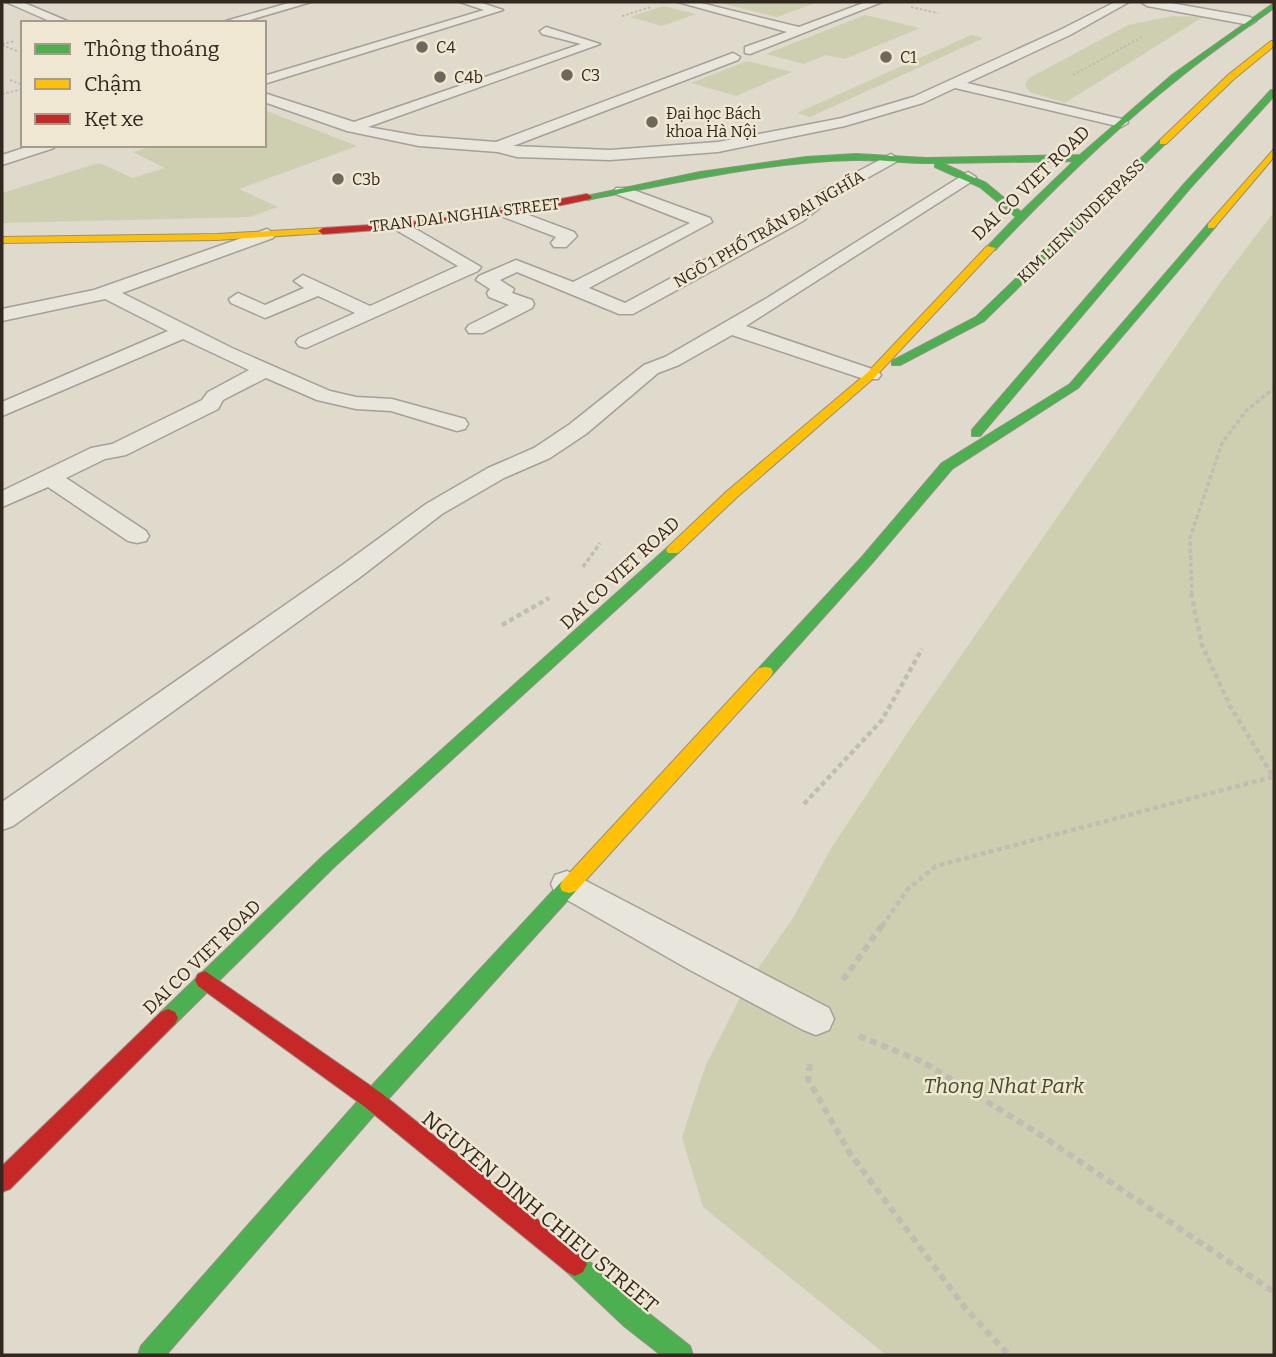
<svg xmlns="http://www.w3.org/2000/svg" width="1276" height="1357" font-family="Bitter,serif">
<rect width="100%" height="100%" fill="#e0dacc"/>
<path fill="#ceceb0" d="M716,2h102l-41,15z
M663,6l33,8 -34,12 -32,-9z
M865,15l55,13 -75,31 -19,-4 -22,9 -38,-10z
M1173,16l30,1 -138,86 -35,-11 -5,-7 4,-7 99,-53z
M971,35l13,3 -174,79 -13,-4z
M747,61l45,11 -56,24 -45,-13z
M264,110l93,36 -118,43 39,18 -28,10 -248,6v-30l97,-30 34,15 32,-10 -32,-16 23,-7h108z
M1274,212v1143h-388l-183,-148 -21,-70 23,-70 42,-83 46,-66 37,-68 80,-121 312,-449z"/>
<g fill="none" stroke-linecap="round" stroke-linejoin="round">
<g stroke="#a59f95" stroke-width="3">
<path id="lane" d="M6,2h16l50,21h-18z
M292,2h19l-71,21h-21z
M460,2h19l24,8 -239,74v-8l220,-66z
M678,2h19l102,25 67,-25h16l-132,52 -5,-1v-6l42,-15z
M1115,2h14l-59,33 -103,48 159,37 2,3 -7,4 -166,-39 -32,15 -78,23 -127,26 -108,8 -93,-3 -19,-5 -79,-6 -72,-15 -83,-29v-9l90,29 227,-78 -39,-10 -2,-3 6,-4 54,17 -232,83 51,9 77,6 237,-89 7,4 -2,3 -225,86 97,4 108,-8 124,-24 71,-21 149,-68z
M1141,2h24l85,15 6,4 -6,4 -103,-19z
M33,145h23l-2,3 -52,17v-10z
M891,154l8,5 -3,3 -63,35 -30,24 -170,93h-14l-102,-42 -17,8 14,9 -2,4 20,7 2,4 -2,4 -49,25h-14l-3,-4 3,-4 40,-20 -20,-8 -2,-4 3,-4 -14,-9 3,-4 37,-16 57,22 117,-59 -74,-29 -2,-3 2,-3h12l82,30 2,4 -123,66 36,15 166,-90 30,-22z
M968,172l8,5 -2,3 -228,146 132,45 3,4 -3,4h-14l-132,-44 -53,30 -21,8 -72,61 -36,24 -46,20 -62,36 -83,64 -346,248 -11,4v-28l339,-236 85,-62 62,-36 46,-20 36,-24 74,-59 21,-8 102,-59z
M507,207l67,25 3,4 -11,11h-12l-3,-4 5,-6 -55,-21 -2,-4 2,-4z
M402,221l79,46 -3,4 -172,77 -7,-2 -3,-4 3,-4 56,-25 -37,-17 -53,22 -34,-15 -2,-4 9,-6 27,12 39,-17 -10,-7 9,-6 67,31 88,-40 -62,-36 -3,-4 3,-4z
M267,229l9,5 -3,4 -151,55 110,55 98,43 26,6 36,2 73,20 3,5 -3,5 -8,2 -66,-20 -35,-2 -39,-9 -51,-22 -43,22 -5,9 -92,46 -21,4 -39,19 80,53 3,5 -3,5 -9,2 -9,-2 -80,-54 -46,20v-16l89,-43 21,-4 90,-44 6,-8 41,-22 -66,-31 -181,77v-14l166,-71 -63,-32 -103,22v-12l92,-19z
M567,871l262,137 5,11 -5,11 -13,5 -13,-5 -115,-61 -133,-76 -4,-9 4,-9z"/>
</g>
<g stroke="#958f85" stroke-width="2">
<path id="fast" d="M1274,3v5c-32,23 -65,45 -95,70 -67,53 -126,111 -184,172l-9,-2 30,-31 -36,-30 -45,-20v-4c-27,1 -54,-4 -81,-3 -90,2 -179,23 -267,40l-5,-3 118,-25 106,-15 50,-3 70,4 154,-3 92,-80zM1074,161l-53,51 -35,-29 -44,-20z
M1271,90h3v6l-83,91 -211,249h-8v-6l213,-247z
M1160,140l7,2 -183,179 -84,44h-8v-4l84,-44z
M1208,224l8,2 -138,162 -126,81 -80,94 -101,113h-12l-2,-4 2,-4 103,-111 80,-94 128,-79z
M673,546l7,4 -2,3 -344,314 -159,157 -7,3 -7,-3 -3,-6 3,-6 161,-155 346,-310z
M569,879l7,2 2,5 -2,5 -195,216 -215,248h-28l3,-9 224,-253 197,-212z
M575,1252l8,4 59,52 48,38 3,9h-32l-37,-29 -57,-54 -4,-8 4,-8z"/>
</g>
<g stroke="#958f85" stroke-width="2">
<path id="slow" d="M1271,41h3v5l-40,33 -68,65h-6v-4l68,-65z
M1274,149v8l-60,71h-6v-4z
M323,228l5,3 -2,2 -109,7 -215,3v-6l215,-3z
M987,246l9,2 -121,129 -139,121 -58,55h-10l-2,-3 2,-3 58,-55 141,-119z
M765,667l6,1 2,4 -2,4 -195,215 -7,2 -7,-2 -2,-5 2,-5 197,-213z"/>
</g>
<g stroke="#958f85" stroke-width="2">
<path id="jam" d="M587,194l5,3 -2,2c-88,20 -177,29 -267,35l-5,-3 5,-3 79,-5 79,-9z
M205,971l176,122 202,163 4,8 -4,8 -8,4 -8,-4 -202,-165 -167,-121 -3,-6 3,-6z
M168,1009l7,3 3,6 -3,6 -165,165 -8,3v-26l159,-154z"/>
</g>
<path stroke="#c1bcb4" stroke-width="2" stroke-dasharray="2.5 2" stroke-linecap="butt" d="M911,7l27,6
M622,16l29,-9
M2,44l13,-3
M2,45l15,6
M1073,75l69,-38
M10,80l13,5
M2,94l21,-5"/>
<path stroke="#c1bcb4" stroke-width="3.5" stroke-dasharray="4.5 2.5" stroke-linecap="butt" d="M583,567l17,-24
M1192,595l-2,-57 32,-95 24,-32 28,-23"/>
<path stroke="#c1bcb4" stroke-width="4.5" stroke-dasharray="5 3.5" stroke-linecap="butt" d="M1191,593l11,52 28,61 44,72
M502,625l47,-27
M804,804l78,-84 40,-71
M882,926l26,-37 28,-23 336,-89"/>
<path stroke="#c1bcb4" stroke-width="6" stroke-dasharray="7 5" stroke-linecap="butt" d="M843,980l40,-56
M859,1036l64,26 113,70 238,160
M810,1064l-2,15 41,73 117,157 43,46"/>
<use href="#lane" fill="#e8e5dd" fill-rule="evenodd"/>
<use href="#fast" fill="#4caf50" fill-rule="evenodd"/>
<use href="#slow" fill="#ffc107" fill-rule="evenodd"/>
<use href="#jam" fill="#c62828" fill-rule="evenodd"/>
</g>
<g fill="#6f665c" stroke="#f0e7d2" stroke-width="2.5">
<circle cx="422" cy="47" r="7"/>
<circle cx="886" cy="57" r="7"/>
<circle cx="567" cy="75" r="7"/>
<circle cx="440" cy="77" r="7"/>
<circle cx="652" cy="122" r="7"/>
<circle cx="338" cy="179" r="7"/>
</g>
<g text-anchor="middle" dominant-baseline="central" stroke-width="5" stroke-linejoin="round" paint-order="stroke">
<g font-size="16" fill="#32281f" stroke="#f0e7d2" text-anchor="start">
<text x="436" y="47">C4</text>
<text x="900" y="57">C1</text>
<text x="581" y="75">C3</text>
<text x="454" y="77">C4b</text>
<text x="666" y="113">Đại học Bách<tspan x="666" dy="18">khoa Hà Nội</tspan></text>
<text x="352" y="179">C3b</text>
</g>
<g font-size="16" fill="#32281f" stroke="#f0e7d2">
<text transform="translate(465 215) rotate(-7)">TRAN DAI NGHIA STREET</text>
<text transform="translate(1081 221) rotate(-44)">KIM LIEN UNDERPASS</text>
<text transform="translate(769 229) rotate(-30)">NGÕ 1 PHỐ TRẦN ĐẠI NGHĨA</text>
</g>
<g font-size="18" fill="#32281f" stroke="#f0e7d2">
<text transform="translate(1031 183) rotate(-44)">DAI CO VIET ROAD</text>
<text transform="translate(620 573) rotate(-43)">DAI CO VIET ROAD</text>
<text transform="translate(202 957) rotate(-44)">DAI CO VIET ROAD</text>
</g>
<g font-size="21" font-style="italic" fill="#434c28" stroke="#f0e7d2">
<text x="1004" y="1086">Thong Nhat Park</text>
</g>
<g font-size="21" fill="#32281f" stroke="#f0e7d2">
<text transform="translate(540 1212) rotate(40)">NGUYEN DINH CHIEU STREET</text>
</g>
</g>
<rect width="1276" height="1357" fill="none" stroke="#32281f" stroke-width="7"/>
<rect x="21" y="21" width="245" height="126" fill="#f0e7d2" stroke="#a49b8a" stroke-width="2"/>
<rect x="35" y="44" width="35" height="10" fill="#4caf50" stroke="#a49b8a" stroke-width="2"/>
<text x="84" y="56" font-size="21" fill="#32281f">Thông thoáng</text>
<rect x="35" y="79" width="35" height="10" fill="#ffc107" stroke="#a49b8a" stroke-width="2"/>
<text x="84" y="91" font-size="21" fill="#32281f">Chậm</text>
<rect x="35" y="114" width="35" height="10" fill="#c62828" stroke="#a49b8a" stroke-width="2"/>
<text x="84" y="126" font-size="21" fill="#32281f">Kẹt xe</text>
</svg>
